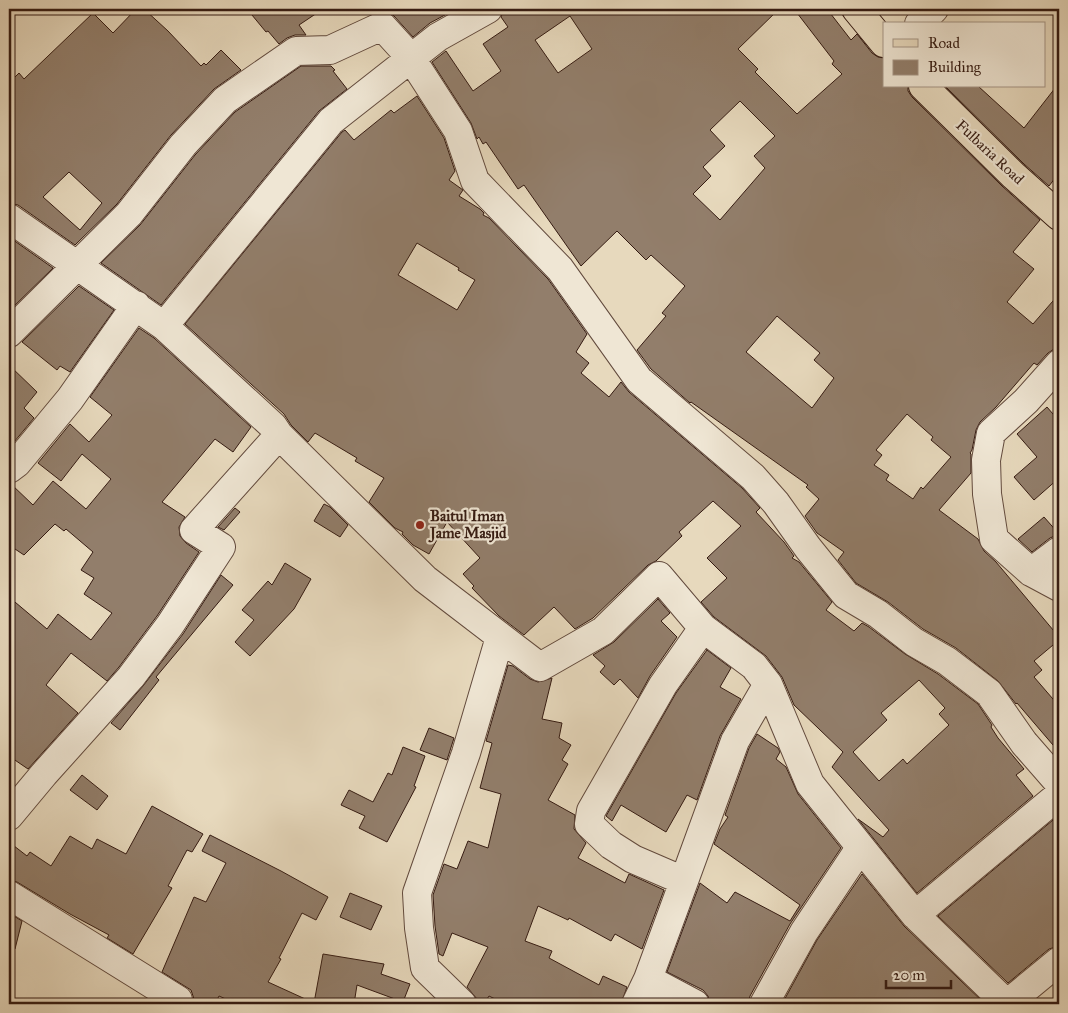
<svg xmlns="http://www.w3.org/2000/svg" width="1068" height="1013" font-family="'IM FELL Great Primer',serif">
<rect width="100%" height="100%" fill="#e7d9bd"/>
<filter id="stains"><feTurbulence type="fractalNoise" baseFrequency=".004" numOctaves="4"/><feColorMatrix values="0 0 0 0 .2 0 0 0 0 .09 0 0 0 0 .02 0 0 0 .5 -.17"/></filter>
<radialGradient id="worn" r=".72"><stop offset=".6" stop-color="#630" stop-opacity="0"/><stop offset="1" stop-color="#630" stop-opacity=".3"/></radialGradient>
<path fill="#927e6b" stroke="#351b12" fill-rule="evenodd" d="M136,9h8l24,22 33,35 3,-3 2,2 15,-15 20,20 -27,19 -43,46 -54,69 -42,41 -57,-40 -9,-2v-120l10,-10 5,6 69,-66 20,20zM69,172l33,31 -22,27 -37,-33z
M247,9h76l-24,16 7,10h-11l-8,3 -8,6 -11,-13 -2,1z
M384,9h72l-26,14 -17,14 -19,-21z
M504,9h275l-41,40 20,20 -3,3 42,42 45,-40 -10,-10 2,-3 -40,-52h33l24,31 6,-6 15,19 6,4 6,1v28h24v5l4,6 90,89 38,34 -27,32 21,17 -27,33 26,22 26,-30v55h-5l-6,4 -11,12 -3,-2 -38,44 -16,15 -4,8 -4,20 -2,3 1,1v19l-32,37 39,29 6,12 12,11 63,75v3l-25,21 8,9 -8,7 25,29v46l-42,-49 -1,1 -18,-23 -42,-33 -33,-19 -35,-27 -32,-19 -18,-23 6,-8 -27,-19 -12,-17 14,-17 -13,-12 2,-2 -117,-83 -1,1 -39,-34 -14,-19 29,-34 -4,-3 23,-27 -34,-31 -5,5 -29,-29 -36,35 -57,-81 -6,4 -32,-47 -3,2 -4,-7 -2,2 -6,-16 -39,-61 14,-11 27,40 28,-20 -18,-27 25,-17 -7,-10zM570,16l22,33 -34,24 -23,-33zM740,101l35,35 -21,20 11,12 -45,52 -27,-26 18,-18 -8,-9 22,-21 -15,-16zM777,316l43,37 -6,7 20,18 -22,30 -66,-56zM907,414l26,23 -2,3 20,17 -28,32 -2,-2 -8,12 -27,-19 3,-5 -15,-10 8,-10 -6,-5z
M301,66h30l4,4 -2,1 14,18 -28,22 -158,194 -60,-42 39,-38 55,-70 40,-43z
M1059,83v90l-10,13 -25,-22 -79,-78h33l46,42z
M417,96l27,42 11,33 -6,9 14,10 -4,6 21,13 4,4 -1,2 6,3 59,61 39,55 -11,18 13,11 -8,10 28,24 12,-15 8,10 113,96 18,20 -4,4 28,30 10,14 -2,2 7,4 33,40 -6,8 28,21 8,-8 7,4 36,27 33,20 40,30 14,21 -1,2 7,11 26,31 -8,6 17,21 -116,97 -59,-74 25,18 6,-7 -57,-63 11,-15 -49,-47 -12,-28 -16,-21 -52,-39 -13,-15 26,-24 -20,-20 34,-32 -28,-25 -34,31 3,4 -26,25 -8,4 -55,53 -18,11 -21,-22 -30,28 -25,-19 -27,-28 2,-2 -11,-12 17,-16 -33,-36 -18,32 -16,-9 -11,-11 1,-2 -8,-4 -26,-26 15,-24 -29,-17 2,-3 -42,-25 -7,9 -17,-17 -7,-11 -99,-90 157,-192 3,-2 9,10 37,-30 3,3zM417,243l42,25 -1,2 17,10 -18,30 -59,-35zM919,680l26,28 -6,6 10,11 -42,39 -4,-5 -24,22 -26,-29 34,-32 -6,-7z
M9,237l44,31 -44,43z
M79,286l35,24 -44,62 -10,-6 -3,4 -35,-28z
M139,328l15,10 97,89 -18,25 -18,-13 -53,63 23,15 -6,10 1,9 6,7 13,9 -42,64 -38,51 -12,14 -36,-28 -25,32 32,28 -50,56 -19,-13v-159l38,32 11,-15 33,26 21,-27 -28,-19 10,-16 -13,-8 12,-18 -27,-23 -2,2 -9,-7 -31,31 -15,-10v-61h2l22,21 20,-24 33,28 25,-30 -29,-25 -21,27 -23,-18 32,-39 19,18 23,-27 -22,-18z
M9,365l28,27 -13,16 10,10 -25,30z
M1047,407l12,14v57l-25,22 -20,-23 23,-20 -20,-23z
M324,504l6,3 18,18 -8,12 -26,-16z
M235,508l5,4 -16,18 -6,-3z
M1044,517l15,17 -9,4 -18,14 -14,-13z
M285,563l26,16 -17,30 -44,47 -15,-14 19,-22 -12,-10 26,-29 4,4z
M221,575l12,10 -77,92 3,3 -39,50 -9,-7 32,-37 40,-52z
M658,599l12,14 -9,8 16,16 -27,39 -12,22 -18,-19 -6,6 -14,-13 5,-6 -12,-11 21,-13z
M707,650l24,18 -11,19 21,12 -21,37 -23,64 -10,-5 -21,37 -45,-27 -9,16 -6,-5 70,-123z
M508,665l5,1 17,13 8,3 14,-4 -10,41 20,4 -3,15 12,7 -9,15 6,4 -20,36 27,15 -1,14 12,14 -8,15 47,25 4,-9 35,16 -22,59 -27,-15 -4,7 -42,-23 -1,2 -30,-14 -13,35 27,10 -3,7 50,27 4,-9 24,11 -6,17h-116l-16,-8 -5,8h-7v-5l-10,-12 21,-40 -36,-14 -9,23 -4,-2 -4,-28 -2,-31 11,-31 13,5 11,-28 20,7 13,-54 -21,-6 12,-45 -6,-2z
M429,728l25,10 -7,22 -27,-10z
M757,734l21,14 2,4 -4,7 10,8 12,27 43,54 -51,76 -40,72 -2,8h-38l-2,-8 -5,-6 -36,-18 33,-89 27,20 8,-11 55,29 10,-16 -86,-61 6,-15 8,-12 -3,-2 24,-67z
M403,747l22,9 -11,30 2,1 -29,55 -28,-14 6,-12 -24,-11 8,-15 24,12 15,-29 4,2z
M82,775l26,21 -11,14 -27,-20z
M152,806l51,28 -11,18 -5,-2 -19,36 4,2 -39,66 -26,-16 2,-3 -39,-21 -53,-32 -8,-2v-38l18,14 3,-4 21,14 19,-30 22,13 5,-10 29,15z
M1059,815v131l-10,3 -41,34 -70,-67z
M210,835l71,36 47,26 -12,23 -14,-7 -23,45 2,1 -13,23 46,21 9,-49 61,10 -3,10 29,10 -7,18 -46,-17 -3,19h-117l-18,-8 -4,8h-22l1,-5 -3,-9 -29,-18 32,-75 12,5 20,-39 -24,-12z
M862,874l42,52 81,78h-203l35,-64z
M350,893l32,13 -11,24 -31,-13z
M9,913l13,8 -7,28 -6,-1z"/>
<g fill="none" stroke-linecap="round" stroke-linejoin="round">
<g stroke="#624a3d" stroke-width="30">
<path id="minor" d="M919,24l15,-15
M9,218l155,108 109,100 6,9 146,144 115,88 63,-36 56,-55 44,52 51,38 14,18 42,100 105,131 92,89
M164,326l167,-205 107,-84 50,-28
M9,333l120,-119 54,-69 42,-45 71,-49 34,-1 52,-24 29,32 47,73 17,50 85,88 79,111 114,97 23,26 32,45 38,47 32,19 36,28 33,19 42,32 35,50 35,40
M1059,364l-33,37 -35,32 -5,27 1,34 7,45 37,33 28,15
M9,469l8,-6 53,-64 66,-94
M1031,572l28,-21
M9,816l35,-42 87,-97 39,-52 51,-78 -27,-17 85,-95
M684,881l-51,-22 -22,-14 -22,-21 2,-13 72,-126 40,-57
M9,895l169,105 -2,4
M915,915l144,-120
M648,979l47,25
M462,1004l-37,-36 -6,-40 -2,-35 49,-140 34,-116
M636,1004l12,-25 28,-76 59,-162 33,-57
M764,1004l40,-72 56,-84
M1009,1004l-1,-1 51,-42"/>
</g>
<g stroke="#351b12" stroke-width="30">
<path id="major" d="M856,9l28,34
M923,86l90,89 46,41"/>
</g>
<use href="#minor" stroke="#efe6d4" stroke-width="28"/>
<use href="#major" stroke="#e7d9bd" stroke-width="28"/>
</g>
<circle fill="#8f2418" stroke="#efe6d4" stroke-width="2" cx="420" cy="525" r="5"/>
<g text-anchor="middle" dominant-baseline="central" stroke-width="4.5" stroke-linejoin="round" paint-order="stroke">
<g font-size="15" fill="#351b12" stroke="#efe6d4">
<text transform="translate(990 152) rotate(43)">Fulbaria Road</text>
</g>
<g font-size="15" font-weight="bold" fill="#351b12" stroke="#efe6d4" text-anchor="start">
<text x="430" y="516">Baitul Iman<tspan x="430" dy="17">Jame Masjid</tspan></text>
</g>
</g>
<rect width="1068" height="1013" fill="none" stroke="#e7d9bd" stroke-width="30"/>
<rect x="10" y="10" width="1048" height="993" fill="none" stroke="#351b12" stroke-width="2.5"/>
<rect x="15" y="15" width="1038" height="983" fill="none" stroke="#351b12"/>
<rect x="883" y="22" width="162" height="65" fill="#efe6d4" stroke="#a59586"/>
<rect x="893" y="39" width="25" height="8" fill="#e7d9bd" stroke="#a59586"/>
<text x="928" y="48" font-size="15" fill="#351b12">Road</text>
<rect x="893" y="60" width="25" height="15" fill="#927e6b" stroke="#a59586"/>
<text x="928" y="72" font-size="15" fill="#351b12">Building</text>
<path d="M886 980v8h65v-8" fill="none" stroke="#351b12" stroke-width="2.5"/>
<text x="893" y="980" font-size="15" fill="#351b12" stroke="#efe6d4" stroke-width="4" paint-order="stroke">20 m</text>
<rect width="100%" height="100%" filter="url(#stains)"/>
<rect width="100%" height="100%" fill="url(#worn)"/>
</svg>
